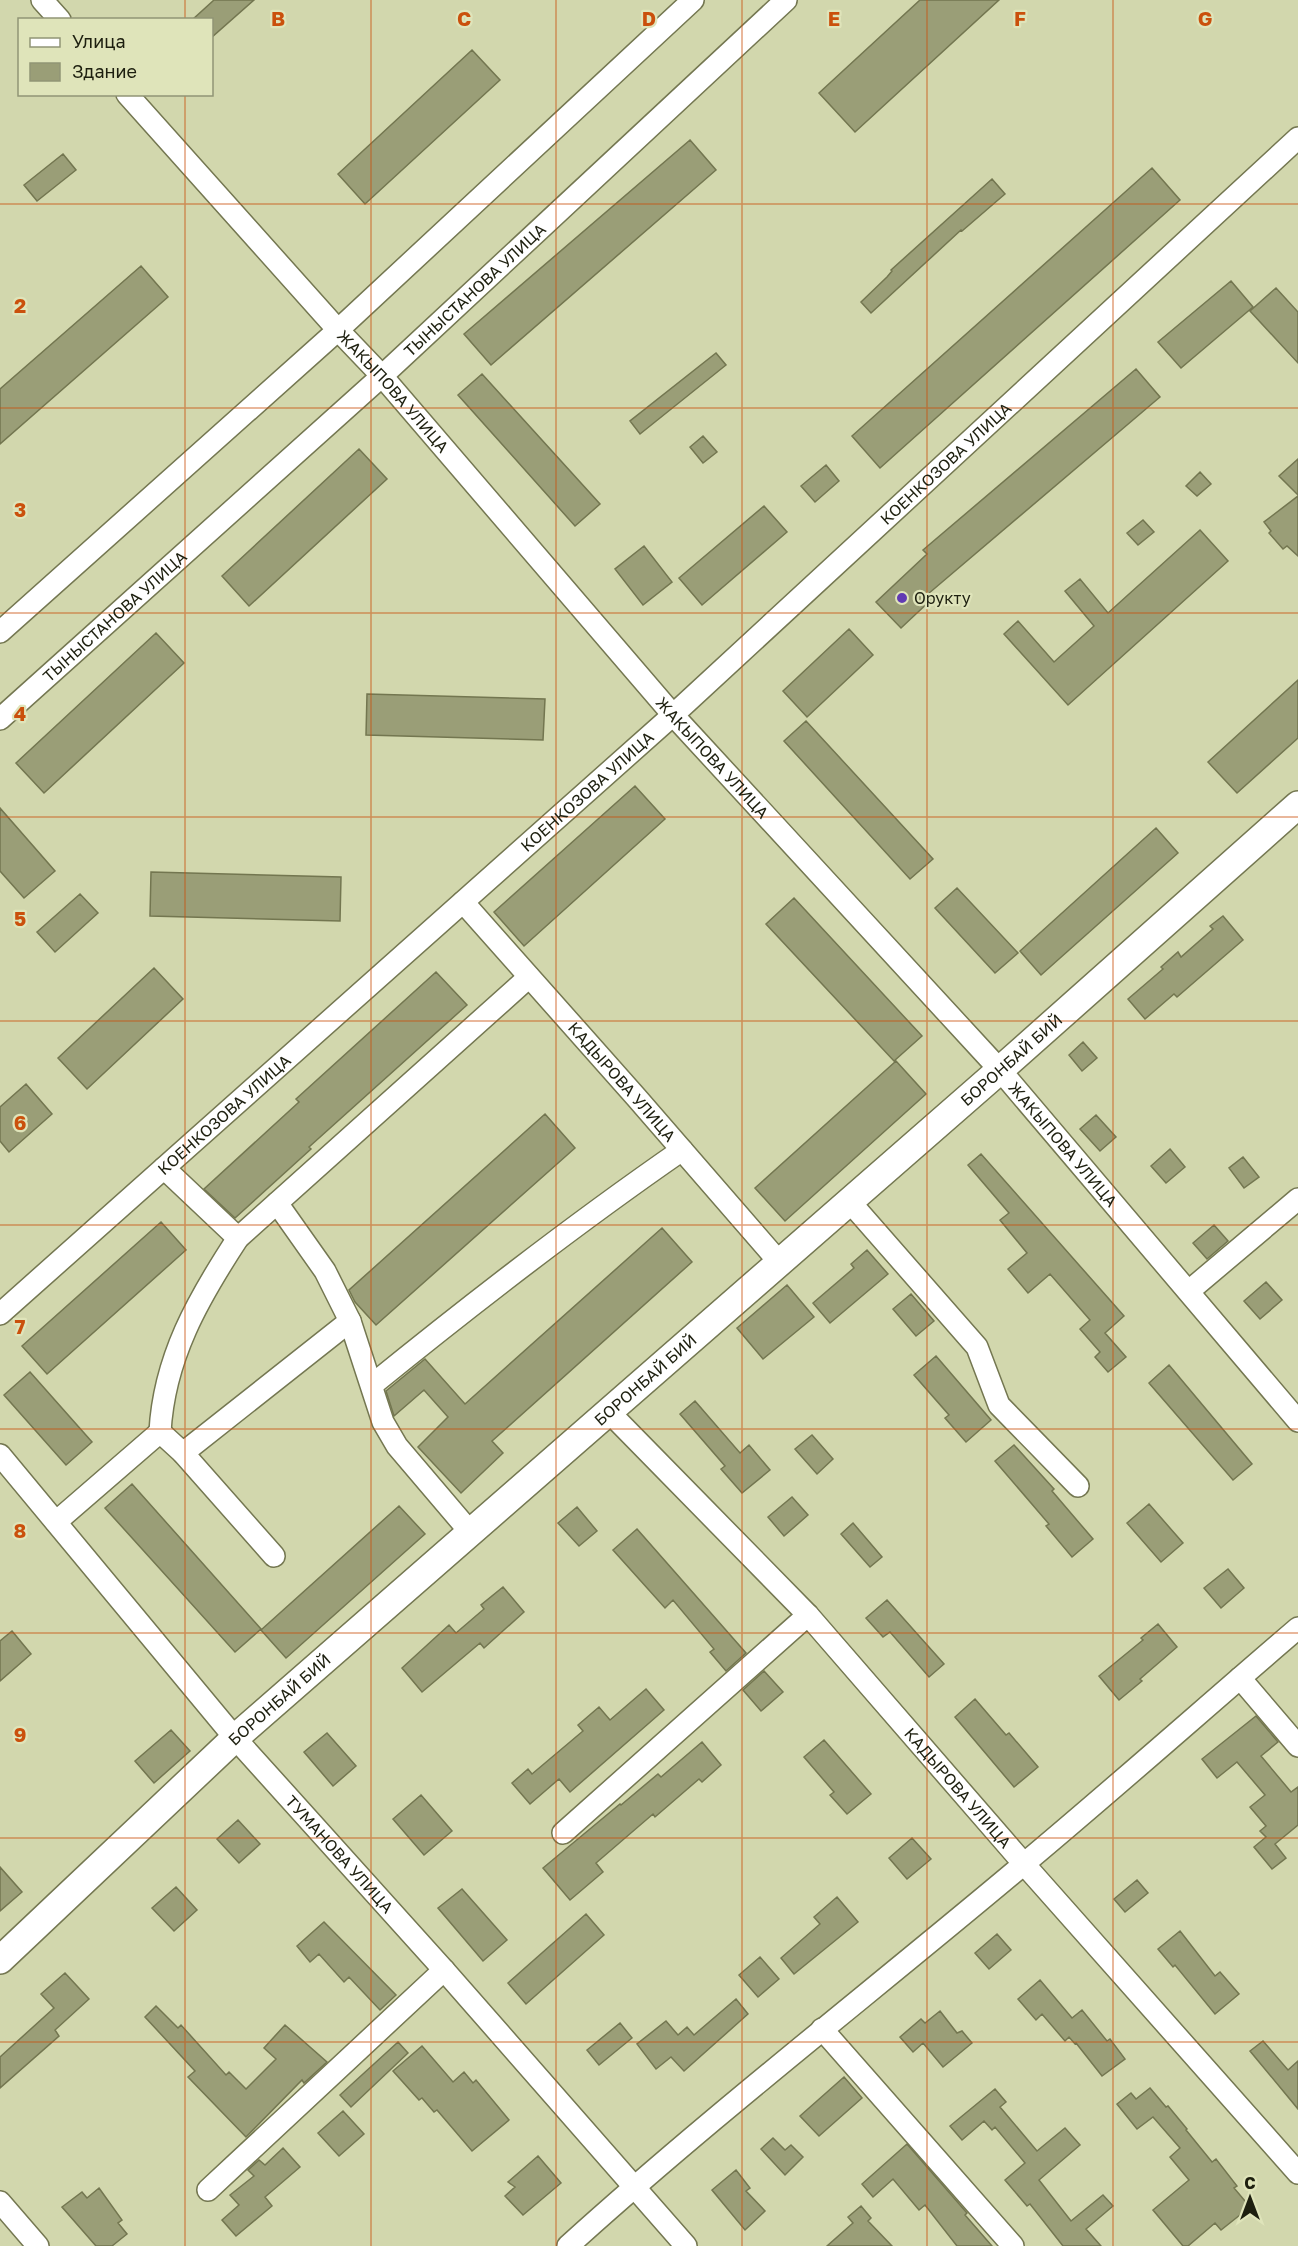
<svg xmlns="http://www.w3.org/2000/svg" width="1298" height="2246" font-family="'Golos Text',sans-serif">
<rect width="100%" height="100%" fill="#d2d7ad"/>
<path fill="#9a9e77" stroke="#737650" stroke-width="1.5" d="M214,0h40l-42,37v-17h-20z
M920,0h79l-144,132 -36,-39z
M472,50l28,30 -135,124 -27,-30z
M690,140l26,30 -225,195 -27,-31z
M63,154l13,16 -39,31 -13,-16z
M1152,168l28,32 -300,268 -28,-32z
M992,179l13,15 -43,37 -1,-1 -90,83 -10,-11 26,-25 5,-6 -1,-1z
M141,266l27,31 -168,147v-55z
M1231,281l22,26 -72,61 -23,-26z
M1276,288l22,24v51l-48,-52z
M716,353l10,12 -86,69 -10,-13z
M1136,369l24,28 -232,197 4,5 -31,29 -25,-26 51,-48 -4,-4z
M482,374l118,130 -25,22 -117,-131z
M703,436l14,16 -14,11 -13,-16z
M359,449l28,30 -138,127 -27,-30z
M1298,459v36l-19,-19z
M826,465l13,16 -24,21 -14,-16z
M1200,472l11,12 -14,12 -11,-10z
M1298,496v60l-11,-10 -4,3 -14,-16 2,-2 -7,-9z
M764,506l23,26 -85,73 -23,-27z
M1143,520l11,12 -16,13 -11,-12z
M1200,530l28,31 -160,144 -64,-71 14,-13 36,41 40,-36 -29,-35 15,-12 28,34z
M644,546l28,36 -29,23 -28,-36z
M849,629l24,26 -66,62 -24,-26z
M156,633l28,30 -140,130 -28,-30z
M1298,680v58l-61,55 -29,-31z
M367,694l178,5 -2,41 -177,-5z
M806,721l127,138 -23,20 -126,-138z
M635,786l30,33 -141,127 -30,-34z
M0,808l55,63 -31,27 -24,-27z
M1156,828l22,25 -137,122 -21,-24z
M151,872l190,5 -1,44 -190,-5z
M957,888l61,65 -23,20 -60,-65z
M80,894l18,19 -43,39 -18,-20z
M794,898l128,138 -28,25 -128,-137z
M1223,916l20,24 -66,57 -3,-3 -29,25 -17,-20 35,-30 -2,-2 17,-15 3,5 32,-28 -3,-3z
M154,968l29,31 -96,90 -29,-31z
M436,972l31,33 -158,142 2,2 -76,69 -31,-29 95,-87 -3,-3z
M1083,1042l14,16 -15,13 -13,-16z
M896,1061l30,33 -141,127 -30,-33z
M26,1084l26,30 -43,38 -9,-11v-34z
M545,1114l30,34 -199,177 -21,-23 -6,-12z
M1096,1115l20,22 -16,14 -20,-22z
M1170,1149l15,18 -19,16 -15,-17z
M981,1154l143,162 -19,17 21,24 -18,15 -13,-15 5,-5 -20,-23 10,-9 -40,-46 -22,19 -20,-24 19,-16 -27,-33 9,-7 -41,-48z
M1243,1157l16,20 -15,11 -15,-20z
M161,1222l25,28 -139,124 -25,-28z
M1214,1225l14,16 -21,18 -14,-16z
M662,1228l30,34 -200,179 11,12 -42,40 -43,-46 30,-30 -24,-27 -30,26 -8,-25 39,-32 40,45z
M867,1250l21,24 -58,49 -17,-20 41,-35 -3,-4z
M1266,1282l16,18 -22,19 -16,-18z
M787,1285l27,32 -51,42 -26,-31z
M911,1294l23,27 -18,15 -23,-27z
M936,1356l55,64 -25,22 -21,-24 4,-3 -35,-40z
M1169,1365l83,99 -19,16 -84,-97z
M30,1372l62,70 -26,23 -62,-70z
M695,1401l45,52 9,-8 21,25 -28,23 -21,-24 4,-3 -45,-52z
M812,1435l21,24 -16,15 -22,-25z
M1014,1445l40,44 -2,2 41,48 -21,18 -26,-31 3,-2 -54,-63z
M132,1484l129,145 -26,23 -130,-144z
M792,1497l16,18 -24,21 -16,-19z
M1149,1504l34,39 -22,19 -34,-39z
M399,1506l26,28 -139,124 -25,-28z
M577,1507l20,24 -18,15 -21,-23z
M853,1523l29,34 -12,10 -29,-33z
M637,1529l109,124 -20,18 -16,-19 4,-3 -41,-49 -8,8 -52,-58z
M1228,1569l16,19 -23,20 -17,-20z
M503,1587l21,25 -40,36 -4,-5 -58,49 -20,-24 47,-43 7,8 28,-24 -3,-4z
M887,1600l57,64 -15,13 -39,-45 -7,5 -17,-19z
M1158,1624l19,23 -37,32 2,2 -23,19 -20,-24 44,-36 -2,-2z
M12,1631l19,23 -31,27v-40z
M764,1671l19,21 -22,19 -18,-21z
M646,1689l18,21 -94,82 -11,-13 -29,25 -18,-21 16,-14 4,5 51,-43 -5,-6 21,-18 11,13z
M975,1699l31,36 3,-2 29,34 -24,20 -59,-70z
M1256,1716l22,26 -17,14 30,36 7,-5v38l-23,19 11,14 -14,11 -18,-22 12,-10 -6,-6 6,-5 -16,-19 15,-12 -28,-33 -20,16 -15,-19z
M171,1730l19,21 -36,32 -19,-22z
M327,1733l29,33 -23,20 -29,-34z
M824,1740l47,54 -24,20 -17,-19 4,-3 -30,-35z
M702,1742l19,23 -19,17 -3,-3 -44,38 -2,-3 -57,49 7,9 -33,28 -27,-32 77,-64 1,1 37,-31 3,3z
M421,1795l31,36 -28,24 -31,-36z
M238,1820l22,24 -21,19 -22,-24z
M912,1838l19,21 -24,20 -18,-21z
M0,1867l22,25 -22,19z
M1137,1880l11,13 -23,19 -11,-13z
M176,1887l21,23 -23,21 -22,-23z
M462,1889l45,51 -24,21 -45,-53z
M837,1897l21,25 -64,52 -13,-16 39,-34 -6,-7z
M586,1914l18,21 -78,69 -18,-21z
M324,1922l72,73 -16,15 -31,-33 -5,5 -25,-28 -9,8 -13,-16z
M1180,1931l35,45 5,-4 19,22 -24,20 -40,-49 -2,2 -15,-18z
M997,1934l14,16 -22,19 -14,-16z
M760,1957l19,22 -21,18 -19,-22z
M65,1973l24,26 -34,31 4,6 -59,52v-31l54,-49 -13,-14z
M1040,1980l32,38 10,-8 25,31 3,-2 15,20 -23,17 -26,-33 -1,1 -6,-7 -4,4 -23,-27 -6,6 -18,-21z
M736,1999l12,15 -64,57 -13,-14 -15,12 -19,-25 29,-23 12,14 9,-8 7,8z
M156,2006l22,22 3,-3 45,50 3,-3 17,17 30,-30 -12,-11 21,-23 42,37 -23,21 -2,-3 -56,57 -58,-60 7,-6 -50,-54z
M940,2011l17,22 5,-2 10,12 -29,24 -20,-24 -10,9 -13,-15 21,-18 4,4z
M620,2023l12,15 -33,27 -12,-15z
M1263,2041l25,29 10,-9v48l-48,-58z
M398,2042l10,11 -57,54 -11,-12z
M422,2046l31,36 11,-10 9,11 3,-3 33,40 -37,31 -35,-41 -3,2 -12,-14 -3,2 -26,-29z
M844,2077l18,21 -43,38 -19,-20z
M1150,2088l16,19 2,-1 19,23 -1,1 26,32 4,-3 21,27 -3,2 16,19 -29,23 -6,-7 -27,23h-5l-30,-36 36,-30 -19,-23 10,-9 -27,-31 -16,12 -20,-25 14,-11 5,6z
M995,2089l11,13 -6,5 37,44 28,-23 15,17 -41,35 32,41 32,-26 10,11 -27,23 15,17h-38l-33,-42 -3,2 -22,-26 20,-17 -30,-36 -3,3 -8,-9 -22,19 -12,-14z
M343,2111l21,23 -25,22 -21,-23z
M773,2138l12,12 6,-5 12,12 -18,18 -24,-26z
M907,2144l60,69 -2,2 27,31h-35l-32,-41 -6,5 -26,-31 -20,18 -11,-13z
M283,2148l17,19 -35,30 7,9 -36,30 -14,-16 17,-15 -9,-10 24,-19 -6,-6 11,-10 6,5z
M538,2156l23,27 -38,32 -18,-19 10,-9 -7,-5z
M736,2170l14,18 -4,3 19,20 -20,19 -33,-40z
M99,2188l23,32 -4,3 9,11 -15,12h-16l-34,-39 20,-15 5,6z
M861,2206l10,12 -3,3 24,25h-65l26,-23 -5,-6z"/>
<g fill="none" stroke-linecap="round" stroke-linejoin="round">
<g stroke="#747751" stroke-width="24">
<g id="minor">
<path d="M42,0l18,20"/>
<path id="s1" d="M127,94l211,236 44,46 291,339 327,355 298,351"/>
<path d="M0,632l338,-302 355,-330"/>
<path id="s2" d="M0,719l382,-343 404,-376"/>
<path id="s3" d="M463,902l173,195 144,166"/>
<path d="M164,1168l74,70"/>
<path d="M850,1202l127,145 22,58 79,81"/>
<path d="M277,1203l48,68 25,50 33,101 14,24 74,87"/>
<path d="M1189,1291l109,-92"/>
<path id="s4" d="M0,1314l673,-599 625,-577"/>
<path d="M372,1385c101,-82 203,-161 310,-235"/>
<path id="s5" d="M609,1412l199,203 216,249 274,309"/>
<path d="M160,1432c4,-74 38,-133 78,-194l291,-261"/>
<path d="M183,1453l167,-132"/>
<path id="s6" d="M0,1455l235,283 209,232 242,276"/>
<path d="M56,1522l104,-90 23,21 91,103"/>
<path d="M1240,1678l58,68"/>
<path d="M563,1833l245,-218"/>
<path d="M822,2029l191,217"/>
<path d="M208,2190l236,-220"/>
<path d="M0,2202l38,44"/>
<path d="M568,2246c147,-133 305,-255 457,-383 92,-77 182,-157 273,-235"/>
</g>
</g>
<g stroke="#747751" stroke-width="30">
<g id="tertiary">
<path id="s7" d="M0,1960l235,-222 765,-668 298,-265"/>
</g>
</g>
<use href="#minor" stroke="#fff" stroke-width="21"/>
<use href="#tertiary" stroke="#fff" stroke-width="27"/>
</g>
<path fill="none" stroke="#ca500c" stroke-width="1.5" stroke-opacity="0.55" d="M185,0v20M371,0v2246M556,0v2246M742,0v2246M927,0v2246M1113,0v2246M185,94v2152M0,204h1298M0,408h1298M0,613h1298M0,817h1298M0,1021h1298M0,1225h1298M0,1429h1298M0,1633h1298M0,1838h1298M0,2042h1298"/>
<circle fill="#613bb3" stroke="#dfe4ba" stroke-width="2" cx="902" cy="598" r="6"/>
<g text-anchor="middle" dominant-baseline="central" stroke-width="4.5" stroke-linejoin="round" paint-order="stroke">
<g font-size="16" fill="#1d1f0f" stroke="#dfe4ba">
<text stroke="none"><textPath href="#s2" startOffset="640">ТЫНЫСТАНОВА УЛИЦА</textPath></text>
<text stroke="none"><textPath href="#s1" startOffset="399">ЖАКЫПОВА УЛИЦА</textPath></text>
<text stroke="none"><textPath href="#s4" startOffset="1272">КОЕНКОЗОВА УЛИЦА</textPath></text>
<text stroke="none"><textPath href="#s2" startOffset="154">ТЫНЫСТАНОВА УЛИЦА</textPath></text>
<text stroke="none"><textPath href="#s1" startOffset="885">ЖАКЫПОВА УЛИЦА</textPath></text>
<text stroke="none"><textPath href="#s4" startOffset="786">КОЕНКОЗОВА УЛИЦА</textPath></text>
<text stroke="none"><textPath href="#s7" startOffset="1354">БОРОНБАЙ БИЙ</textPath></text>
<text stroke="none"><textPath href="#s3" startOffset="240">КАДЫРОВА УЛИЦА</textPath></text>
<text stroke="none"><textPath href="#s4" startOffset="300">КОЕНКОЗОВА УЛИЦА</textPath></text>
<text stroke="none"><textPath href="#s1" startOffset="1407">ЖАКЫПОВА УЛИЦА</textPath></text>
<text stroke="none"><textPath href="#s7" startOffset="868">БОРОНБАЙ БИЙ</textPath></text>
<text stroke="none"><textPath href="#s7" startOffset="382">БОРОНБАЙ БИЙ</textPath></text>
<text stroke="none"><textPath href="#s5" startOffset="513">КАДЫРОВА УЛИЦА</textPath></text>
<text stroke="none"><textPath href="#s6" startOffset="524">ТУМАНОВА УЛИЦА</textPath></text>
</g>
<g font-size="16" fill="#1d1f0f" stroke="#dfe4ba" text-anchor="start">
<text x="914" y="598">Орукту</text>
</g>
</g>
<g font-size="20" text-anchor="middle" font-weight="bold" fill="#ca500c" stroke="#dfe4ba" stroke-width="4.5" stroke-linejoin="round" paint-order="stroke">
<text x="278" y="26">B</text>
<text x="464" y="26">C</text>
<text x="649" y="26">D</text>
<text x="834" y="26">E</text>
<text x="1020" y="26">F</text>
<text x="1205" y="26">G</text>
<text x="20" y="313">2</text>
<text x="20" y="517">3</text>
<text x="20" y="721">4</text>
<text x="20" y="926">5</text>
<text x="20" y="1130">6</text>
<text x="20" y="1334">7</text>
<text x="20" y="1538">8</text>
<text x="20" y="1742">9</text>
</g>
<rect x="18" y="18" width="195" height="78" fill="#dfe4ba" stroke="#919576" stroke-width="1.5"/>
<rect x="30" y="38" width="30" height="9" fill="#ffffff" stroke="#919576" stroke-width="1.5"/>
<text x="72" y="48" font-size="18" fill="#1d1f0f">Улица</text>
<rect x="30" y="63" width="30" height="18" fill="#9a9e77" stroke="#919576" stroke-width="1.5"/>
<text x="72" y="78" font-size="18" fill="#1d1f0f">Здание</text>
<g transform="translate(1250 2198)" stroke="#dfe4ba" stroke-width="4.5" paint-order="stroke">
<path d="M0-4.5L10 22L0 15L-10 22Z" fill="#1d1f0f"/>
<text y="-9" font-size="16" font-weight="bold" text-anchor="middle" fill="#1d1f0f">С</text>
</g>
</svg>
